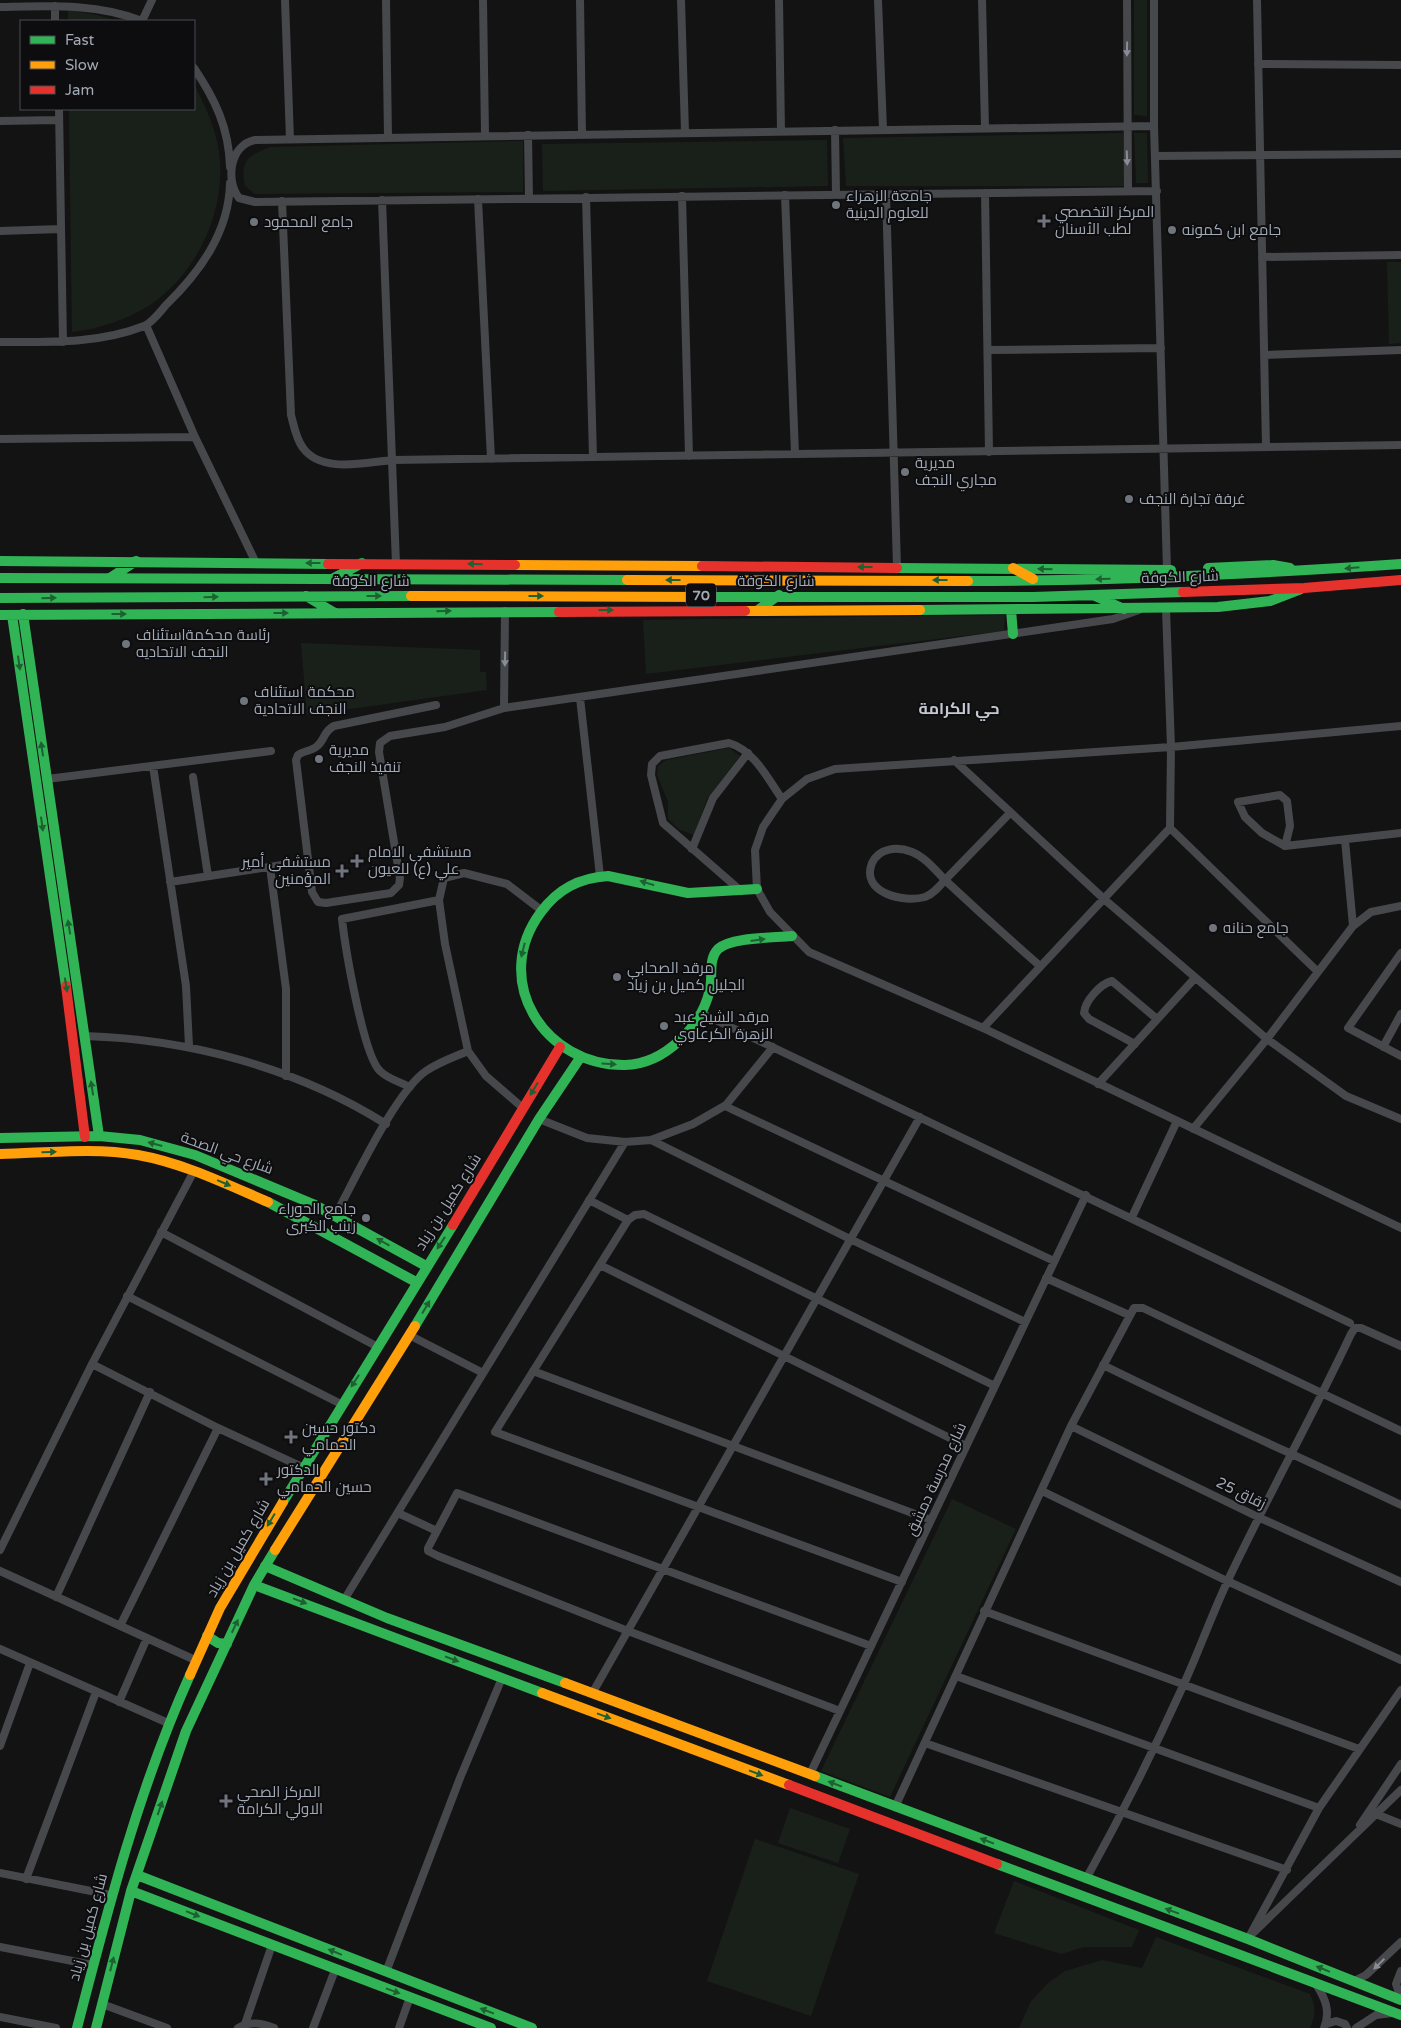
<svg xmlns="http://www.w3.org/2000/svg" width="1401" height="2028" font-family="'Varela Round',Cairo,sans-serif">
<rect width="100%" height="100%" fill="#131313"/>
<path fill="#192019" d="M1134,0h13v116l-13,-1z
M68,10l29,5 20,6h-49z
M194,84c9,18 17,34 22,53 16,61 -14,133 -66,168 -24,15 -51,24 -78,27l-3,-223h125z
M1123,133l2,53h-279l-3,-48z
M1134,133h13l1,50h-12z
M827,140l1,46 -285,5 -1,-47z
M523,141v51l-268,2 -10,-8c-5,-25 2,-30 25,-39z
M1387,262h14v81l-12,1z
M1005,615l-1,16 -358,43 -3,-54z
M301,643l179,7v22h6l1,18 -180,25z
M729,748l11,8 -33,43 -13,36 -14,-5 -12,-11v-17l-11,-27 1,-9 8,-6z
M952,1499l64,30 -126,268 -69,-26z
M790,1808l60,21 -12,34 -60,-20z
M755,1839l104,35 -48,142 -104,-35z
M1014,1881l125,49 -7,17h-48l-23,7 -67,-21z
M1156,1937l154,57c6,13 6,21 0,34h-291l12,-27 17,-18 17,-12 37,-11 40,8z"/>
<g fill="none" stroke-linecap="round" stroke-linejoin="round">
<path stroke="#47484c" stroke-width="8" d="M285,0l5,139
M386,0l2,137
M483,0l2,135
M580,0l2,134
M681,0l4,132
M779,0l2,131
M878,0l5,129
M982,0l3,128
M1127,0l1,191
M1154,0v126l13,444
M1257,0l9,447
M55,6v15
M0,7c47,-1 97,-4 142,14
M142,21l10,-21
M1258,64l143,1
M194,68c21,31 35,60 36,99
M59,109l4,233
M0,121l59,-1
M1154,126l-899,14c-25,5 -30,40 -16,58l16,4 902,-11
M835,130l1,64
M528,135l1,63
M1156,156l245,-2
M985,193l4,259
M886,194l11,373
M785,195l10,259
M682,196l7,260
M586,197l7,260
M478,199l13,260
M382,200l14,364
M282,201l9,214c3,11 5,24 12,33 19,26 63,14 90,12l1008,-15
M0,231l61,-2
M1262,257l139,-2
M146,325l49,112 61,126
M0,342c47,0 99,2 144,-16 8,-3 16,-14 22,-21 34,-33 63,-73 64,-122
M988,350l173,-2
M1264,355l137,-5
M0,439l195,-2
M580,698l20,178
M436,705l-102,21c-11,5 -9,15 -18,21 -5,4 -13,4 -18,8l-2,5 16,132 6,10 8,1 65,-10 8,-8 1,-7 -21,-126 1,-9 10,-7 55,-9 59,-19 609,-89 26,-9
M504,708l1,-97
M1401,726l-230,21 -336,22 -28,10 -25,20 -19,28 -8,23 2,39 13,23 39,40 174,76 418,200
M954,760l150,139 163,140 79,57 55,23
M153,766l33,220 3,60
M193,777l15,99
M47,779l224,-28
M1010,813l-65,67c-6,7 -12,14 -20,17 -21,6 -65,-4 -53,-34 7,-15 25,-17 40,-11 13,5 24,19 34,29 31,29 62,57 94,85
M1170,828l148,144
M1345,840l8,86
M1285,846l5,-20 -3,-25 -7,-6 -42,7 7,15 17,16 23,13 116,-13
M692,849l21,-51 35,-45
M270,867l16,122v87
M170,882l138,-21
M741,891l-78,-68 -12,-48 1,-11 8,-8 69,-13c25,7 39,36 53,56
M1401,953l-53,75 53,28
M701,1013l649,310
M983,1028l187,-200 1,-81 -5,-138
M85,1036c104,3 212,32 301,88
M1135,1044l-46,-25 -5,-6c1,-12 16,-29 28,-32l45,38
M1383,1047l18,-33
M1098,1084l97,-106
M410,1087c-10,-5 -22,-8 -30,-16 -17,-16 -35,-125 -38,-152l97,-19
M725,1106l329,155
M523,1108l-37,-32 -18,-25 -23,-107 -6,-44 5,-22 20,-5 43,11 34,26
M539,1119l48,19 38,4 26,-2 42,-16 33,-19 47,-58
M1193,1129l74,-90 86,-113 18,-14 30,-6
M651,1140l199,99 175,83
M589,1200l39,20
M335,1216c19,-35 61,-125 91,-145 13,-9 28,-14 42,-20
M1132,1217l45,-96
M161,1232l217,115
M600,1265l366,181
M1046,1278l83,37
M127,1296l214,108
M409,1335l74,38
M92,1364l126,64 84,39
M1103,1365c99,49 199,93 298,140
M533,1371l398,149
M1071,1426l187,91 143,65
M1042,1491l185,90 174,79
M398,1513l39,18
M0,1550l92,-186 102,-193
M0,1571l195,89
M902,1582l-407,-150 133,-212 7,-5 9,-1 351,172
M56,1597l94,-205
M344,1600l281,-458
M984,1611l375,138
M120,1626l98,-198
M0,1649l168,74
M956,1676l363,132
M593,1692l327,-575
M119,1702l28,-64
M840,1711l-212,-80 -190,-75 -10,-5v-3l29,-55 414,153
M925,1743l362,127
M0,1746l30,-83
M810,1774l276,-579
M895,1807l176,-381 63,-118h9l258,123
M1376,1814l25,10
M1360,1825l41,-61
M0,1873l111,22
M26,1879l70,-187
M1086,1879c35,-63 67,-127 97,-193 16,-35 29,-72 46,-108 39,-82 83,-161 122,-244l4,-6h6l40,18
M1254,1932l147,-142
M1248,1939l71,-131 82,-118
M0,1947l93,18
M1401,1971l-5,13 5,15
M386,1972l74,-194 42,-100
M1354,1981l12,-6 35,-33
M1316,1984c9,14 15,27 8,44
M102,2004l65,24
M0,2017l56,11
M245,2024l27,-79
M1326,2024l10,-3 9,3 2,4
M238,2028c11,-7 25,-5 36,0
M313,2028l22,-58
M399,2028l11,-31
M1356,2028l20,-13 16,-2"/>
<path stroke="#30b455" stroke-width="10" d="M0,561l328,3
M897,568l274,2
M1208,568l65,-3 17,3
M0,578l627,2
M110,578l26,-17
M334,578l28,-15
M968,581c145,0 289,-7 433,-17
M306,596l29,17
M1095,596l29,13
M709,597h324l150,-5
M0,598l411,-2
M758,610l21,-15
M920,610l298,-3 52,-6 31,-12
M1011,610l2,24
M23,614l76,522
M0,615l559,-3
M12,615l54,371
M757,889l-69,4 -80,-17c-29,2 -50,13 -67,36 -51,68 3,154 84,153 40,-1 77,-39 85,-76 3,-13 -2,-30 8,-40 13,-12 56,-11 74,-13
M0,1138l99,-2 41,4 55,15 118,49 113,62
M268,1202l148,80
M415,1326l124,-207 41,-61
M283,1502l170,-277
M265,1566l122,52 178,65
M254,1585l288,108
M207,1636l11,7 9,1
M815,1776l433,163 153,61
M997,1864l404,151
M137,1875l395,153
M131,1891l360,137
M77,2028c31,-120 62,-240 113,-353
M96,2028l35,-137 55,-160 68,-146 21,-35"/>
<path stroke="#ff9f0a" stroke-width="10" d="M515,565l187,1
M1013,568l20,11
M627,580l341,1
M411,596l298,1
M745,611l175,-1
M0,1154c45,-1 94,-7 138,1 45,8 88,29 130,47
M275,1550l140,-224
M190,1675l30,-67 63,-106
M565,1683l250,93
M542,1693l247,92"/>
<path stroke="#e5322d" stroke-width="10" d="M328,564l187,1
M702,566l195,2
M1183,592l121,-4 97,-8
M559,612l186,-1
M66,986l19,151
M453,1225l107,-178
M789,1785l208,79"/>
</g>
<defs><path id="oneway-solid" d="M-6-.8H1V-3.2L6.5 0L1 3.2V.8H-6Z" transform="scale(1.25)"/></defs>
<g fill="#878d96">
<use href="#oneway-solid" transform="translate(1127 49) rotate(91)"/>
<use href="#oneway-solid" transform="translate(1127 158) rotate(88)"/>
<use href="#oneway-solid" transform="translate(505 659) rotate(91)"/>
<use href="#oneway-solid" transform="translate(1379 1964) rotate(136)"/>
</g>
<g fill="#1e6032">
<use href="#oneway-solid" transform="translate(313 563) rotate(-180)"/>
<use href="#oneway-solid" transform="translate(475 564) rotate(-179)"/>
<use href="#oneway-solid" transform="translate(865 567) rotate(180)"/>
<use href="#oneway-solid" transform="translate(1352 568) rotate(175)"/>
<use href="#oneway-solid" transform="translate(1045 569) rotate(-179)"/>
<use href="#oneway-solid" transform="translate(1103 579) rotate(178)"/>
<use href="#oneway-solid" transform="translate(673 580) rotate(-180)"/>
<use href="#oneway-solid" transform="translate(940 580) rotate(-180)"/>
<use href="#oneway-solid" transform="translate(374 596)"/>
<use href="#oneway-solid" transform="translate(536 596)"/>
<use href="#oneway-solid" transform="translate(211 597) rotate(-1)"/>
<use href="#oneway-solid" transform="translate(49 598) rotate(-1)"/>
<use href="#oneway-solid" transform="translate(606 610)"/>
<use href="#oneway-solid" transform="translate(444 611) rotate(-1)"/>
<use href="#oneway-solid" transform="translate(281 613)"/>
<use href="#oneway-solid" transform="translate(119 614)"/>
<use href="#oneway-solid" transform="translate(19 663) rotate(82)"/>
<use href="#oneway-solid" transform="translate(42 749) rotate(-98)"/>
<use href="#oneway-solid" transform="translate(42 824) rotate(82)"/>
<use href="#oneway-solid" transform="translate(647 883) rotate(-163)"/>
<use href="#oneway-solid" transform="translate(69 927) rotate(-99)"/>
<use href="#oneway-solid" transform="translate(758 940) rotate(-8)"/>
<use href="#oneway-solid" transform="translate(523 950) rotate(104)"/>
<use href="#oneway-solid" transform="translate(66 985) rotate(81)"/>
<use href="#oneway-solid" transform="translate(609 1064) rotate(3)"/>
<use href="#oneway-solid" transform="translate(92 1088) rotate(-99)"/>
<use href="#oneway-solid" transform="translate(534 1089) rotate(121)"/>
<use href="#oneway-solid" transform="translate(155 1144) rotate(-165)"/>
<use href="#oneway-solid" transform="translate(49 1152) rotate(-1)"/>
<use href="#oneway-solid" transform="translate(224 1183) rotate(23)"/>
<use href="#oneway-solid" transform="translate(383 1242) rotate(-151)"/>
<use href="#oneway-solid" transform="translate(441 1243) rotate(123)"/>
<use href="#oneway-solid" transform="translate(426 1307) rotate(-59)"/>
<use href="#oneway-solid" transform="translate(355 1381) rotate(123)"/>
<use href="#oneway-solid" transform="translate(271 1520) rotate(121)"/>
<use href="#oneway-solid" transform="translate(300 1601) rotate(21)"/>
<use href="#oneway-solid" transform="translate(235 1626) rotate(-65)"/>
<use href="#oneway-solid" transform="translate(452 1659) rotate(21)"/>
<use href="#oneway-solid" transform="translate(604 1716) rotate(20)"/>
<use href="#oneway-solid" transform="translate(756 1773) rotate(21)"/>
<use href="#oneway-solid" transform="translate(835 1784) rotate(-159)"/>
<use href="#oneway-solid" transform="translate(160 1808) rotate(-71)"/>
<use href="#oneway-solid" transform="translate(987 1841) rotate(-159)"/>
<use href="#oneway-solid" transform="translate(1172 1911) rotate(-160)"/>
<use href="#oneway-solid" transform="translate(193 1914) rotate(22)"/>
<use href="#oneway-solid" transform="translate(335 1952) rotate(-158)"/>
<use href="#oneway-solid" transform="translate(112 1964) rotate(-76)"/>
<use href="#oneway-solid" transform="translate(1323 1969) rotate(-158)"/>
<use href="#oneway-solid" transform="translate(393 1991) rotate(20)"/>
<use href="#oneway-solid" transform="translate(487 2011) rotate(-159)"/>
</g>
<g fill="#70757d" stroke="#0d0d0f" stroke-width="2">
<circle cx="836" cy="205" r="5"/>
<path d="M1041.5 213.5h5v5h5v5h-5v5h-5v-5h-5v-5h5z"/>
<circle cx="254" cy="222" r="5"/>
<circle cx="1172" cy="230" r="5"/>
<circle cx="905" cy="472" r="5"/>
<circle cx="1129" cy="499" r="5"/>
<circle cx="126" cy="644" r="5"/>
<circle cx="244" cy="701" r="5"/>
<circle cx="319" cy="759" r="5"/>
<path d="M354.5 853.5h5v5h5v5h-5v5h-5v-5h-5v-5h5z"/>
<path d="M339.5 863.5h5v5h5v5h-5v5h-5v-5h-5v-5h5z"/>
<circle cx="1213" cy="928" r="5"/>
<circle cx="617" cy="977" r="5"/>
<circle cx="664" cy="1026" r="5"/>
<circle cx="366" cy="1218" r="5"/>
<path d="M288.5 1429.5h5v5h5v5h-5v5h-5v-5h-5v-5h5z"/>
<path d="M263.5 1471.5h5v5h5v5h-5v5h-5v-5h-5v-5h5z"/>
<path d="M223.5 1793.5h5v5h5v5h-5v5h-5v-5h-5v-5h5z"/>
</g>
<g text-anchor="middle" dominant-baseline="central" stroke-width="4" stroke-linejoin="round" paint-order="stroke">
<rect fill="#0d0d0f" stroke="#757b84" stroke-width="1" x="686" y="583.5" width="30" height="23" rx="4"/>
<g font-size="14" font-weight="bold" fill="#a2aab6">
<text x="701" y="595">70</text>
</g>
<g font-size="15" fill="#a2aab6" stroke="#0d0d0f" text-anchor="start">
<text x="846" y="196">جامعة الزهراء<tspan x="846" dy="17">للعلوم الدينية</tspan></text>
<text x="1055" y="212">المركز التخصصي<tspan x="1055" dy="17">لطب الأسنان</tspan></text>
<text x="264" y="222">جامع المحمود</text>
<text x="1182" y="230">جامع ابن كمونه</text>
<text x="915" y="463">مديرية<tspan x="915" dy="17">مجاري النجف</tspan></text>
<text x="1139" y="499">غرفة تجارة النجف</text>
<text x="136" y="635">رئاسة محكمةاستئناف<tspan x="136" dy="17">النجف الاتحاديه</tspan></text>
<text x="254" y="692">محكمة استئناف<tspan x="254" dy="17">النجف الاتحادية</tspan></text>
<text x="329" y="750">مديرية<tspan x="329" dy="17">تنفيذ النجف</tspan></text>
<text x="368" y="852">مستشفى الامام<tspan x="368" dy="17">علي (ع) للعيون</tspan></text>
<text x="331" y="862" text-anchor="end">مستشفى أمير<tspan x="331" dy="17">المؤمنين</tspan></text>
<text x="1223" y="928">جامع حنانه</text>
<text x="627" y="968">مرقد الصحابي<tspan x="627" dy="17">الجليل كميل بن زياد</tspan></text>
<text x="674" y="1017">مرقد الشيخ عبد<tspan x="674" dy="17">الزهرة الكرعاوي</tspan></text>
<text x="356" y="1209" text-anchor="end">جامع الحوراء<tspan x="356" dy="17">زينب الكبرى</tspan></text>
<text x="302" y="1428">دكتور حسين<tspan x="302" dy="17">الحمامي</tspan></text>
<text x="277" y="1470">الدكتور<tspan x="277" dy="17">حسين الحمامي</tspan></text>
<text x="237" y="1792">المركز الصحي<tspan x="237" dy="17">الاولي الكرامة</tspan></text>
</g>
<g font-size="15" fill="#a2aab6" stroke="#0d0d0f">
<text transform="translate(1180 577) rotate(-2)">شارع الكوفة</text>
<text x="371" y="581">شارع الكوفة</text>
<text x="776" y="581">شارع الكوفة</text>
<text transform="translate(227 1153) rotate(20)">شارع حي الصحة</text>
<text transform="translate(448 1202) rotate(-58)">شارع كميل بن زياد</text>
<text transform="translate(936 1479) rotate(-65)">شارع مدرسة دمشق</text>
<text transform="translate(1241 1493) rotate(26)">زقاق 25</text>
<text transform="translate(238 1548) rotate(-60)">شارع كميل بن زياد</text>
<text transform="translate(88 1927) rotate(-75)">شارع كميل بن زياد</text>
</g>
<g font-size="16" font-weight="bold" fill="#c4c8d1" stroke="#0d0d0f">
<text x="959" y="709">حي الكرامة</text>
</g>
</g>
<rect x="20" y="20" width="175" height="90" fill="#0d0d0f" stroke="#494c52"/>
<rect x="30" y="36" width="25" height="8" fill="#30b455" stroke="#494c52"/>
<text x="65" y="45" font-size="15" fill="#a2aab6">Fast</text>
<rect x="30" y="61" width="25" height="8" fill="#ff9f0a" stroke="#494c52"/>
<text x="65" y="70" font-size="15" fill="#a2aab6">Slow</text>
<rect x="30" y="86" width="25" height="8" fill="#e5322d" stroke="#494c52"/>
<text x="65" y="95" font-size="15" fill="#a2aab6">Jam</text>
</svg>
